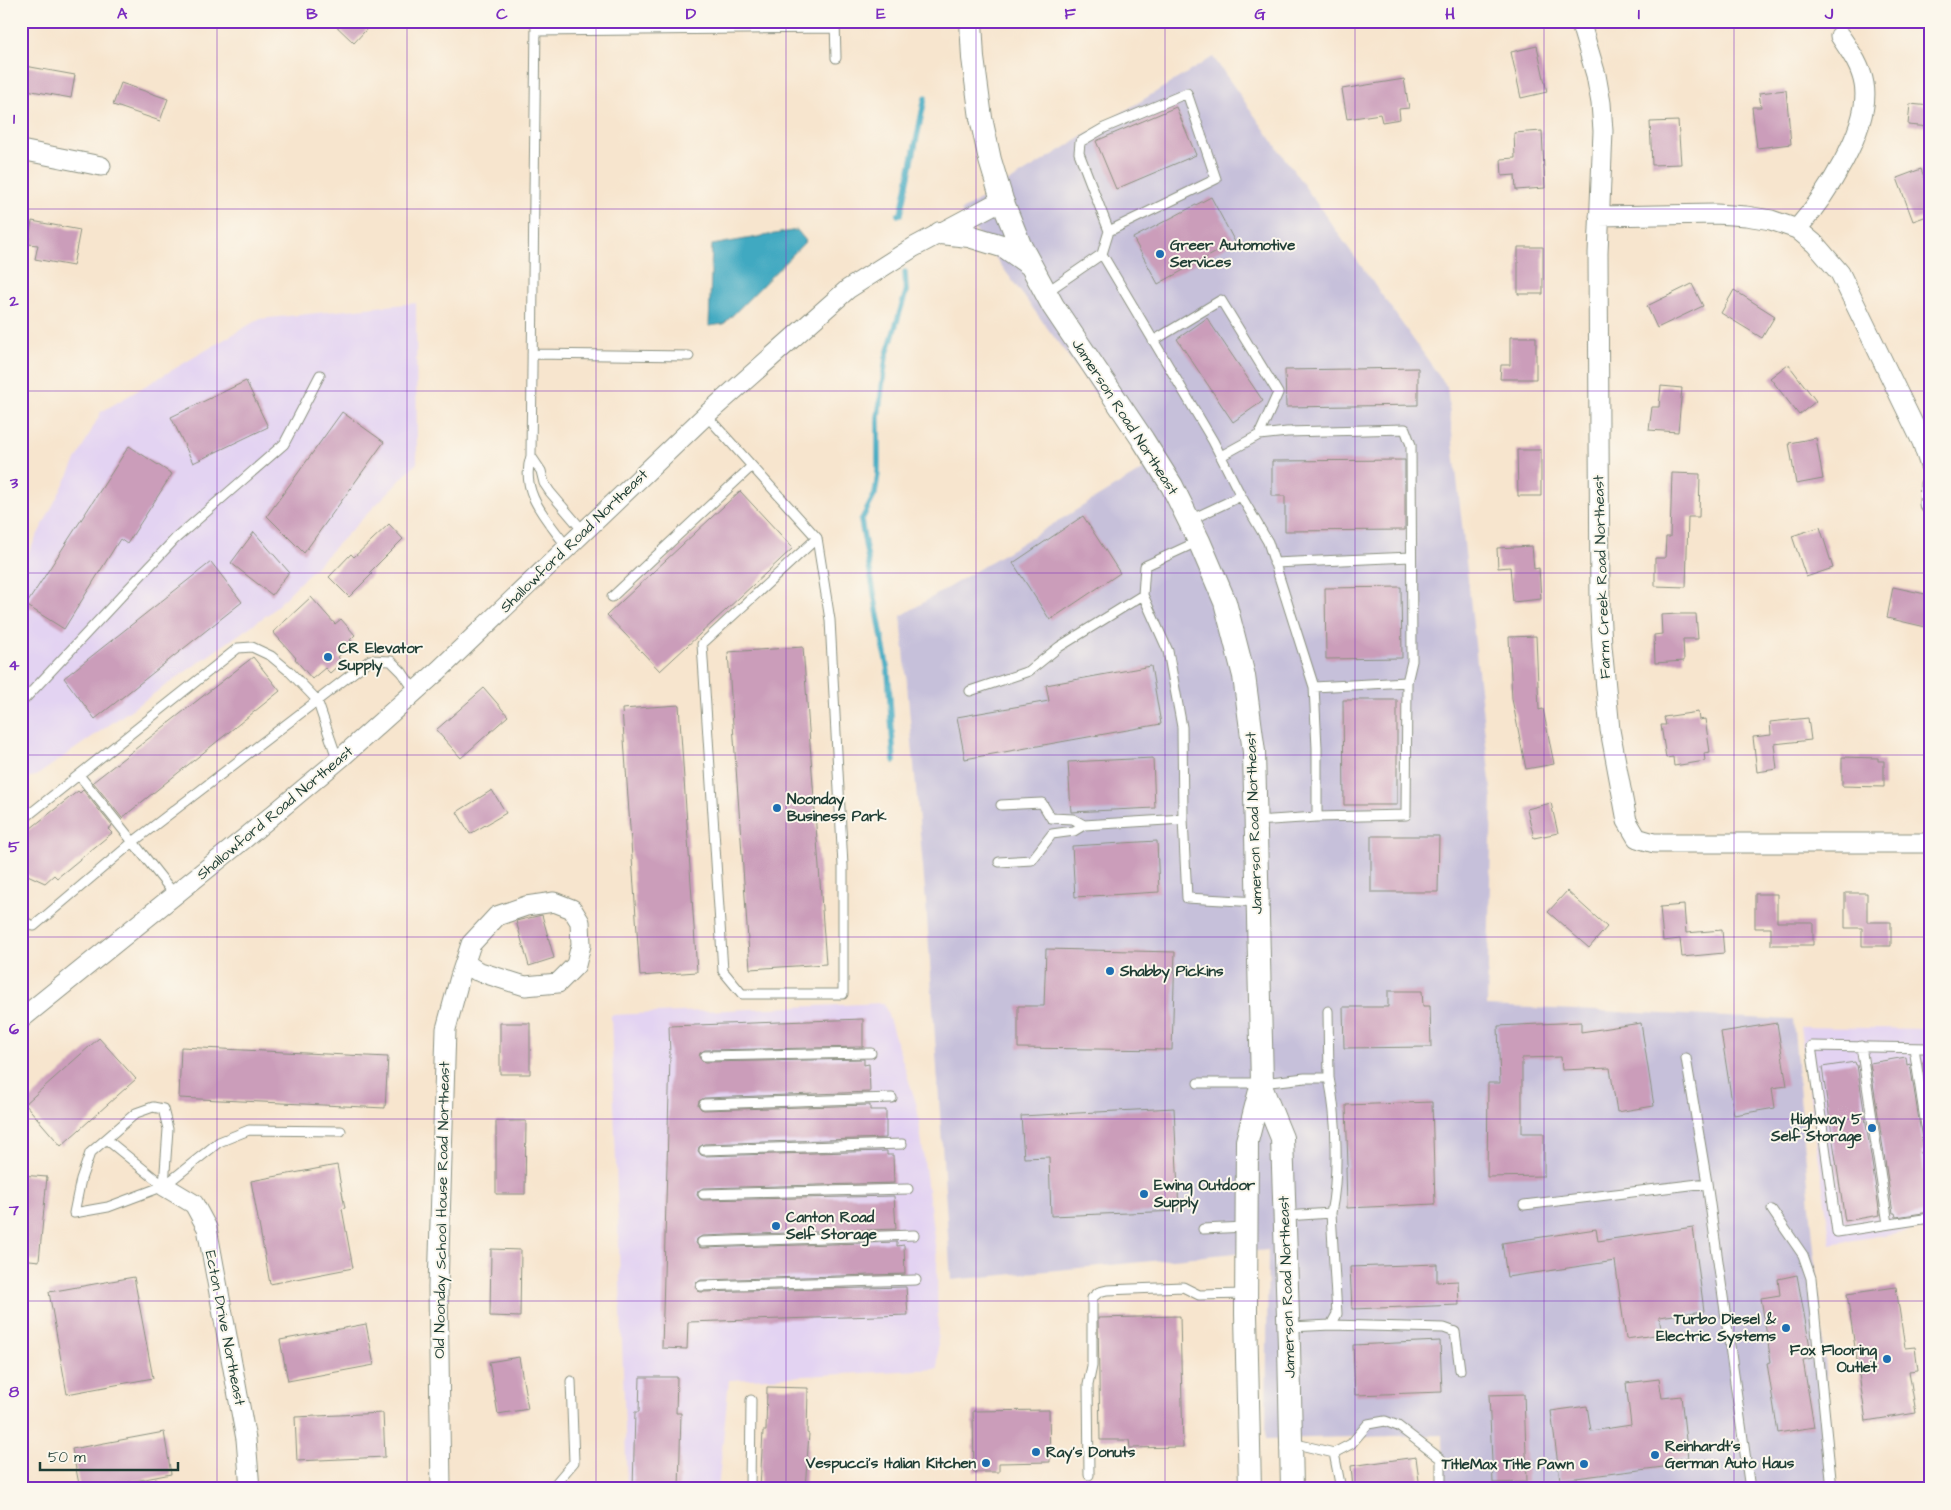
<svg xmlns="http://www.w3.org/2000/svg" width="1951" height="1510" font-family="'Architects Daughter',sans-serif">
<rect width="100%" height="100%" fill="#fbf7ec"/>
<filter id="ink" filterUnits="userSpaceOnUse"><feTurbulence type="fractalNoise" baseFrequency=".02" numOctaves="2"/><feDisplacementMap in="SourceGraphic" scale="10" xChannelSelector="R" yChannelSelector="G"/><feConvolveMatrix kernelMatrix="1 2 1 2 8 2 1 2 1" color-interpolation-filters="sRGB"/></filter>
<filter id="wash" filterUnits="userSpaceOnUse"><feTurbulence type="fractalNoise" baseFrequency=".0096" numOctaves="4" result="noise"/><feDisplacementMap in="SourceGraphic" scale="20" xChannelSelector="R" yChannelSelector="G"/><feGaussianBlur stdDeviation="1.12" result="paint"/><feColorMatrix in="noise" values="0 0 0 0 0 0 0 0 0 0 0 0 0 0 0 0 0 1.4 0 .05"/><feComposite in="paint" operator="in"/></filter>
<g filter="url(#wash)">
<rect width="100%" height="100%" fill="#f7e5ce"/>
<path fill="#e3d3f2" d="M416,303l1,160 -146,149 -235,164 -15,3v-212l80,-155 158,-93z
M884,1003l33,103 20,154 1,109 -209,11 -11,109h-91l-16,-474z
M1800,1027l130,2v198l-99,17z"/>
<path fill="#c6c0da" d="M1213,57l234,330 45,412 -5,207 306,14 43,469h-392l-1,-54 -177,4 2,-189 -317,30 -25,-378 -25,-286 248,-150 -188,-255z"/>
<path fill="#41a9c1" stroke="#30737a" d="M797,230l9,11 -82,83 -15,2 3,-81z"/>
<g fill="none" stroke-linecap="round" stroke-linejoin="round">
<path stroke="#41a9c1" stroke-width="5.5" d="M898,215l3,-1 24,-116
M894,761l-6,-90 -27,-150 14,-27 3,-20v-57l8,-60 20,-65 -1,-20"/>
</g>
<g id="blocks">
<path fill="#cb9dba" d="M331,21h43l-20,22z
M1537,46l10,46 -26,6 -10,-46z
M25,66l50,9 -4,23 -50,-9z
M1404,79l5,29 -10,1 1,10 -18,3 -2,-8 -33,5 -5,-30z
M121,83l47,16 -8,22 -47,-16z
M1786,90l5,54 -34,4 -5,-41h9l-2,-14z
M1910,104l20,2v21l-22,-2z
M1176,107l20,48 -80,34 -20,-48z
M1678,121l3,43 -29,1 -2,-43z
M1542,131l3,57 -29,2 -1,-15 -13,1 -1,-17 14,-1 -1,-25z
M1921,169l9,23v23l-17,6 -16,-43z
M1211,197l24,45 -77,42 -25,-46z
M32,221l48,9 -7,36 -38,-7 3,-14 -10,-1z
M1518,247h25v47h-25z
M1692,284l11,22 -46,22 -10,-22z
M1734,290l41,26 -13,22 -41,-25z
M1207,318l56,83 -30,21 -56,-83z
M1510,337h26v42h-36l1,-14h9z
M1788,364l28,37 -17,14 -29,-37z
M1418,368v37l-132,2 -1,-37z
M246,381l22,46 -75,36 -22,-46z
M1661,386l21,2 -4,44 -29,-2 3,-23h7z
M342,412l42,30 -80,111 -37,-37z
M1816,438l7,41 -27,5 -7,-41z
M129,446l43,28 -45,70 -7,-5 -56,90 -38,-24z
M1517,450h24v46h-23z
M1405,460v70l-120,1v-35h-13v-35z
M1672,473l28,1 -1,43h-11l-2,70 -31,-1v-28h10l1,-21h4z
M740,491l53,57 -133,123 -53,-56z
M1083,516l37,57 -70,47 -37,-57z
M389,524l14,15 -33,33 2,2 -23,23 -20,-20 22,-23 3,3z
M1820,527l13,41 -27,9 -14,-41z
M254,532l35,40 -17,23 -41,-32z
M1532,546l2,23 5,-1 2,31 -28,3 -3,-35 -12,1 -1,-20z
M211,562l31,40 -147,117 -31,-41z
M1401,587l1,71 -76,1 -1,-71z
M1893,587l37,8v33l-43,-10z
M311,597l24,27 6,-5 14,16 -5,5 4,3 -16,14 4,5 -12,11 -5,-5 -13,11 -17,-20 1,-1 -23,-26z
M1678,614h18l2,25h-15l1,22 -29,2 -1,-28 8,-1 -1,-19z
M1536,636l3,74 4,-1 11,55 -28,5 -14,-70 -3,-62z
M803,647l23,317 -76,5 -22,-317z
M253,657l27,34 -158,127 -29,-36z
M1151,666l10,58 -196,35 -8,-42 92,-16 -3,-16z
M484,688l24,28 -47,42 -25,-28z
M1343,700h54v105h-53z
M679,705l18,267 -57,4 -18,-267z
M1698,712l1,8 6,-1 5,33 -6,1 1,8 -31,5 -1,-9 -7,1 -5,-33h5l-2,-8z
M1808,718l3,22 -37,4 3,25 -20,3 -4,-35 18,-2 -1,-13z
M1842,757l36,1v3h6v26l-42,-1z
M1153,758l2,50 -84,4 -3,-50z
M83,790l29,36 -4,3 4,4 -55,45 -3,-3 -9,8 -24,-11v-36l57,-45 2,2z
M492,790l14,23 -36,21 -13,-22z
M1551,803l7,30 -24,5 -7,-29z
M1371,836h68l-1,56h-67z
M1157,841l2,51 -84,5 -3,-51z
M1567,891l40,36 -18,21 -41,-36z
M1845,893h22v29h24v24h-29v-18h-17z
M1755,894h22v28h36v23h-42v-17h-16z
M1684,905l2,28 36,-3 2,23 -42,4 -2,-18 -17,2 -3,-34z
M542,915l12,43 -25,8 -13,-45z
M1046,949l129,3 -3,98 -154,-2v-42h26z
M1388,991h34l1,15h7l1,41 -87,1 -1,-41h45z
M863,1019v28l-158,3 -5,3 -1,4 3,4 3,1 159,-3v6l5,-1 1,28 -166,6 -5,3 -1,4 3,4 3,1 166,-5v5h16v28l-182,6 -5,3 -1,4 3,4 3,1 183,-5v4h6l1,28 -191,5 -5,3 -1,4 3,4 3,1 191,-4 2,33 -194,7 -5,3 -1,4 3,4 3,1 195,-6v4l7,-1 1,29 -204,6 -5,3 -1,4 3,4 3,1 205,-5 2,28 -220,7 -1,27 -25,-1 8,-292 -1,-30z
M1581,1022v10l60,-9 13,83 -37,6 -7,-44 -48,2 -1,-13 -39,1v75h22v43l-57,1 1,-94h12l-2,-57z
M500,1023h30v51h-30z
M1777,1023l10,63 -15,2 3,20 -41,7 -13,-83z
M99,1038l37,41 -75,67 -36,-42z
M181,1047l207,10 -3,51 -206,-10z
M1906,1057l1,8 3,-1 14,88h-3l9,60 -34,5 -1,-4h-2l-23,-150z
M1930,1061v48l-7,-47z
M1855,1062l1,3h1l23,150 -35,6 -23,-154z
M1432,1102l3,102 -88,4 -1,-41h2l-2,-62z
M1174,1108l5,103 -128,5 -2,-59 -25,1 -3,-42z
M496,1121h30l-1,73h-29z
M337,1165l8,43 -3,1 11,59 -83,16 -19,-103z
M21,1175l26,2 -8,84 -18,-2z
M1693,1227l11,84 -45,6 3,17 -36,5 -11,-78 -108,16 -5,-34 94,-14 2,12z
M491,1249l30,1 -1,67 -30,-1z
M1437,1264v18l21,-1 1,24 -107,4 -2,-42z
M1797,1275l15,83 -9,2 11,67 -36,6 -11,-70 4,-1 -10,-64 19,-3 -2,-16z
M134,1277l19,101 -86,16 -18,-102z
M1896,1287l9,61 10,-1 3,23 -9,1 7,42 -50,8 -19,-127z
M1180,1316l3,131 -53,1 -1,-8h-29l-2,-122z
M366,1324l8,41 -86,16 -8,-41z
M1440,1341l2,51 -87,3 -2,-50z
M519,1357l9,52 -30,5 -9,-52z
M640,1377h37l-1,36h5l-2,76h-46l2,-77h4z
M1659,1379l3,19 19,-2 7,62 -18,2 1,6 -111,14 -9,-69 36,-5 4,25 40,-6 -5,-42z
M767,1387l41,1 -1,45 2,1 -4,55h-45l3,-58h3z
M1524,1394l3,88 -34,1 -4,-88z
M1049,1410l1,52 -51,1v9h-25l-1,-61z
M383,1413l2,44 -88,4 -2,-44z
M164,1432l7,42 -77,15h-14l-8,-40z
M1416,1457l4,32h-67l-2,-23z"/>
</g>
</g>
<g filter="url(#ink)">
<use href="#blocks" fill-opacity="0" stroke="#8b9181" stroke-width="1"/>
<g fill="none" stroke-linecap="round" stroke-linejoin="round">
<g stroke="#8b9181" stroke-width="11">
<path id="service" d="M536,21l-5,435c-12,37 16,63 36,91
M835,21l1,37
M536,31l300,-3
M1102,254l111,187 28,55 -51,24
M1045,293l57,-39 7,-23 -30,-78 1,-11 24,-14 83,-35 29,86 -107,52
M1153,341l68,-41 57,93 -19,42
M532,354l157,2
M706,415l111,123 13,82 13,246v128h-101l-19,-23 -21,-327 115,-106
M531,456l10,15 3,12 6,9 34,40
M1221,456l38,-21 28,-3 118,-3 6,16 1,216 -5,21 -1,133 -89,2
M1241,496l27,46 46,145 3,61v69l-61,4
M1274,563l137,-6
M1143,595l25,56 14,76 1,92 4,79 71,4
M612,597l140,-131
M1314,687l93,-5
M970,691l59,-20 30,-24 84,-52 2,-29 54,-25
M21,703l154,-164 109,-95 36,-69
M1001,805l41,-2 9,15 22,1 11,6 99,-6
M21,821l217,-173 14,-1 19,9 18,15 28,29 21,61
M999,862l33,-2 20,-26 22,-3 10,-6
M175,895l-42,-53 237,-182 21,1 11,11 13,19
M21,921l13,5 99,-84 -54,-67
M1328,1011l1,67
M1861,1046l27,178
M1914,1048l16,104
M1930,1048l-119,-2 26,186 93,-14
M705,1056l166,-3
M1686,1058l21,125 43,306
M1198,1083h64l43,-5h24c8,39 10,97 2,135l-45,3
M704,1104l188,-6
M106,1139l58,47
M704,1150l198,-6
M164,1186l4,-57 -5,-20 -10,-2 -17,6 -46,40 -9,26 -7,34 34,-6 56,-21 55,-44 30,-12 92,1
M703,1194l205,-5
M1524,1205l183,-22
M1772,1210l31,45 8,23 21,211
M1203,1229l43,-2
M702,1242l212,-7
M701,1286l215,-6
M1331,1325l113,3 11,4 5,38
M1290,1327l41,-2 6,-11 -6,-101
M1292,1443l42,10 17,-9 17,-20 17,-3 13,5 43,33v30
M1334,1453l7,36
M1089,1475l-1,-90 4,-19v-68l7,-6 8,-2 76,-3 16,8 47,-1
M551,1489l23,-27 -3,-81
M750,1489l1,-89"/>
</g>
<g stroke="#8b9181" stroke-width="21">
<path id="minor" d="M1580,21l16,54 5,28 2,28 -5,122 2,355 2,38 8,84 17,91 10,17 17,5h276
M21,150l80,16
M1599,216l117,-2 30,2 25,4 26,9 18,15 25,29 82,169 8,24
M1797,229c27,-31 75,-102 67,-145 -3,-18 -14,-33 -24,-48
M1929,504l1,-19
M21,1019l223,-180 98,-82 97,-87 267,-255 142,-126 66,-42 88,-47
M164,1186l30,18 13,24 39,211 4,50
M441,1489l-3,-202 8,-258 14,-52 11,-33 26,-28 29,-10 28,-4 18,7 8,13 1,23 -5,20 -18,18 -33,3 -48,-15 -12,-8"/>
</g>
<g stroke="#8b9181" stroke-width="24">
<path id="tertiary" d="M971,21l2,37 8,60 9,42 12,40 18,45 33,61 90,134 29,46 27,55 26,61 19,74 10,76 8,331 -15,58 -1,173 4,175
M940,233l29,3 36,11 24,17
M1262,1089l20,49 7,208 3,143"/>
</g>
<use href="#service" stroke="#fff" stroke-width="9"/>
<use href="#minor" stroke="#fff" stroke-width="19"/>
<use href="#tertiary" stroke="#fff" stroke-width="22"/>
</g>
</g>
<path fill="none" stroke="#7b2cbf" stroke-width="1" stroke-opacity="0.55" d="M217,21v1468M407,21v1468M596,21v1468M786,21v1468M976,21v1468M1165,21v1468M1355,21v1468M1544,21v1468M1734,21v1468M21,209h1909M21,391h1909M21,573h1909M21,755h1909M21,937h1909M21,1119h1909M21,1301h1909"/>
<g fill="#1f6fb2" stroke="#fbf7ec" stroke-width="2">
<circle cx="1160" cy="254" r="5"/>
<circle cx="328" cy="657" r="5"/>
<circle cx="777" cy="808" r="5"/>
<circle cx="1110" cy="971" r="5"/>
<circle cx="1872" cy="1128" r="5"/>
<circle cx="1144" cy="1194" r="5"/>
<circle cx="776" cy="1226" r="5"/>
<circle cx="1786" cy="1328" r="5"/>
<circle cx="1887" cy="1359" r="5"/>
<circle cx="1036" cy="1452" r="5"/>
<circle cx="1655" cy="1455" r="5"/>
<circle cx="986" cy="1463" r="5"/>
<circle cx="1584" cy="1464" r="5"/>
</g>
<g text-anchor="middle" dominant-baseline="central" stroke-width="4" stroke-linejoin="round" paint-order="stroke">
<g font-size="15" font-weight="bold" fill="#1f3d34" stroke="#fbf7ec" text-anchor="start">
<text x="1170" y="245">Greer Automotive<tspan x="1170" dy="17">Services</tspan></text>
<text x="338" y="648">CR Elevator<tspan x="338" dy="17">Supply</tspan></text>
<text x="787" y="799">Noonday<tspan x="787" dy="17">Business Park</tspan></text>
<text x="1120" y="971">Shabby Pickins</text>
<text x="1862" y="1119" text-anchor="end">Highway 5<tspan x="1862" dy="17">Self Storage</tspan></text>
<text x="1154" y="1185">Ewing Outdoor<tspan x="1154" dy="17">Supply</tspan></text>
<text x="786" y="1217">Canton Road<tspan x="786" dy="17">Self Storage</tspan></text>
<text x="1776" y="1319" text-anchor="end">Turbo Diesel &amp;<tspan x="1776" dy="17">Electric Systems</tspan></text>
<text x="1877" y="1350" text-anchor="end">Fox Flooring<tspan x="1877" dy="17">Outlet</tspan></text>
<text x="1665" y="1446">Reinhardt's<tspan x="1665" dy="17">German Auto Haus</tspan></text>
<text x="1046" y="1452">Ray's Donuts</text>
<text x="976" y="1463" text-anchor="end">Vespucci's Italian Kitchen</text>
<text x="1574" y="1464" text-anchor="end">TitleMax Title Pawn</text>
</g>
<g font-size="15" fill="#1f3d34" stroke="#fbf7ec">
<text transform="translate(1125 417) rotate(57)">Jamerson Road Northeast</text>
<text transform="translate(574 541) rotate(-44)">Shallowford Road Northeast</text>
<text transform="translate(1602 577) rotate(-92)">Farm Creek Road Northeast</text>
<text transform="translate(275 813) rotate(-40)">Shallowford Road Northeast</text>
<text transform="translate(1254 823) rotate(-92)">Jamerson Road Northeast</text>
<text transform="translate(442 1210) rotate(-89)">Old Noonday School House Road Northeast</text>
<text transform="translate(1287 1287) rotate(-92)">Jamerson Road Northeast</text>
<text transform="translate(225 1328) rotate(79)">Ecton Drive Northeast</text>
</g>
</g>
<rect width="1951" height="1510" fill="none" stroke="#fbf7ec" stroke-width="55"/>
<path d="M40 1462v8h138v-8" fill="none" stroke="#1f3d34" stroke-width="2.5"/>
<text x="48" y="1462" font-size="15" fill="#1f3d34" stroke="#fbf7ec" stroke-width="4" paint-order="stroke">50 m</text>
<rect x="28" y="28" width="1896" height="1454" fill="none" stroke="#7b2cbf" stroke-width="2"/>
<g font-size="16" text-anchor="middle" font-weight="bold" fill="#7b2cbf">
<text x="122" y="19">A</text>
<text x="312" y="19">B</text>
<text x="502" y="19">C</text>
<text x="691" y="19">D</text>
<text x="881" y="19">E</text>
<text x="1070" y="19">F</text>
<text x="1260" y="19">G</text>
<text x="1450" y="19">H</text>
<text x="1639" y="19">I</text>
<text x="1829" y="19">J</text>
<text x="14" y="124">1</text>
<text x="14" y="306">2</text>
<text x="14" y="488">3</text>
<text x="14" y="670">4</text>
<text x="14" y="852">5</text>
<text x="14" y="1034">6</text>
<text x="14" y="1215">7</text>
<text x="14" y="1397">8</text>
</g>
</svg>
